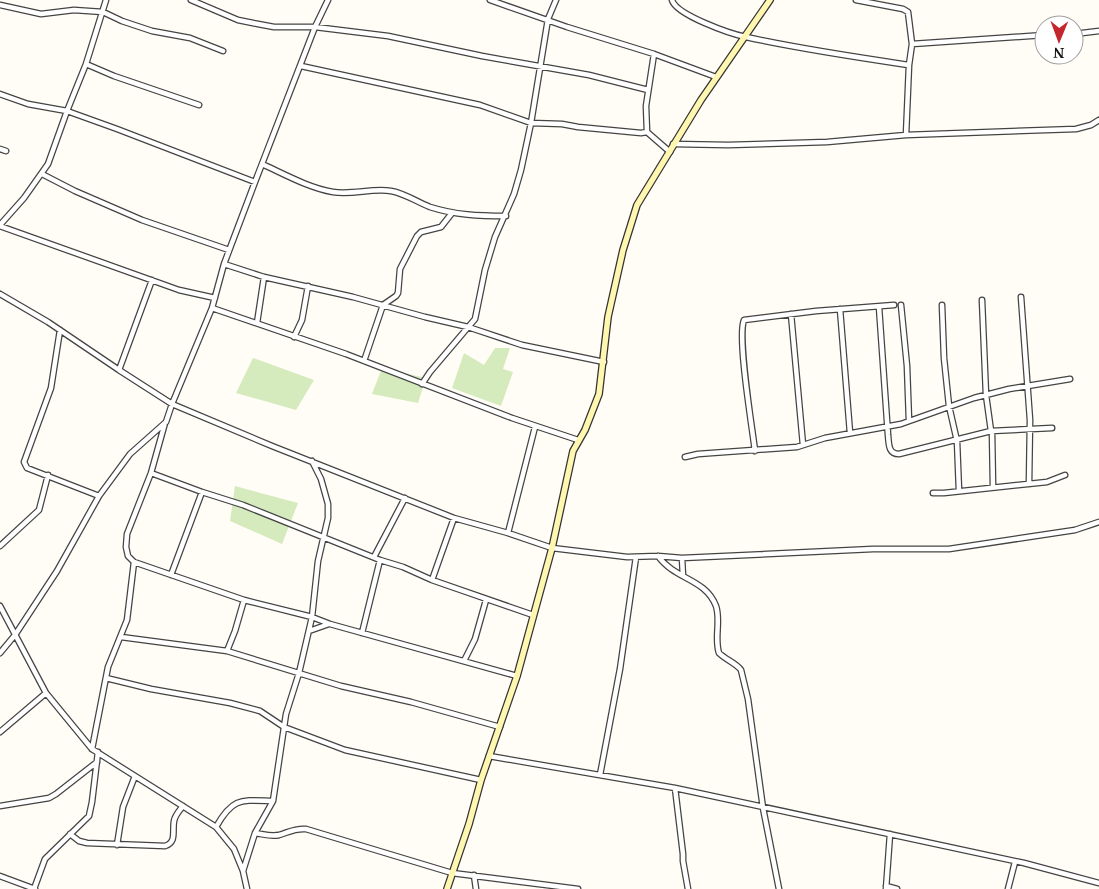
<svg xmlns="http://www.w3.org/2000/svg" width="1099" height="889" font-family="'Noto Serif',serif">
<rect width="100%" height="100%" fill="#fffdf5"/>
<path fill="#d5ebbd" d="M495,348h15l-7,21 10,3 -12,34 -49,-18 12,-35 20,12z
M253,358l61,22 -18,30 -60,-17z
M382,368l44,10 -8,25 -46,-9z
M235,486l63,17 -16,41 -52,-23z"/>
<g fill="none" stroke-linecap="round" stroke-linejoin="round">
<g stroke="#444" stroke-width="7">
<path id="street" d="M191,0l47,20 20,4 16,3h41l73,9 94,20 107,19 59,15
M490,0l77,27 87,27 62,23
M672,0c4,15 59,34 74,37 54,12 109,20 163,28
M856,0l47,9 5,3 4,32 -3,21 -3,70
M0,5l41,9 33,-4 29,2 19,9 30,10 38,7 33,13
M1074,34l25,-3
M912,44l132,-9
M654,54l-8,52 1,26 23,20
M86,64l28,12 85,29
M301,66l179,39 51,18 31,1 16,3 63,6 6,-1
M0,94l28,10 39,7 50,18 138,53
M673,144l55,1 99,-3 79,-7 170,-6 15,-4 8,-5
M0,149l6,2
M262,164c22,10 47,24 71,28 20,3 39,-4 58,-1 13,2 26,11 39,16 25,8 49,9 76,9
M42,174l33,17 67,29 87,30
M0,225l24,-27 24,-34 19,-53 19,-47 20,-64
M0,226l179,64 36,8
M224,264l40,13 89,20 72,20 43,10 54,18 82,17
M0,294l48,28 71,48 53,34 100,42 182,72 54,15 44,15 75,9 31,-1 24,2 191,-9h76l126,-19 24,-8
M1021,297l9,123 -1,64
M982,300l4,95 5,36
M901,305l6,61 2,55
M942,305l2,53 5,48 8,35 2,50
M879,307l9,128c1,9 0,19 11,19l92,-23 61,-3
M212,308l134,46 166,64 66,22
M840,309l10,124
M791,314l12,131
M257,323l7,-46
M60,330l-9,58 -27,74 3,6 72,28
M294,337l8,-17 6,-34
M364,361l19,-56 13,-9 2,-3 2,-24 17,-33 4,-4 20,-5 11,-14
M119,370l33,-90
M422,384l8,-12 45,-53 10,-49 10,-33 19,-43 7,-24 10,-47 17,-104 8,-19
M992,431l1,56
M755,451c-3,-25 -18,-114 -11,-131l72,-9 78,-6
M685,457l13,-3 99,-7 28,-9 76,-14 73,-26 35,-9 61,-10
M151,473l51,19 41,13 137,55 23,7 29,13 101,35
M933,493h11l103,-11 18,-7
M508,533l27,-106
M0,546l39,-36 9,-35
M658,556c17,24 47,22 58,50 5,15 -2,32 3,47 7,7 17,10 22,17l7,29 15,109 16,81
M374,557l31,-59
M682,558l1,18
M134,562l110,38 68,17 18,7 187,52
M171,575l31,-83
M432,580l22,-62
M0,606l46,87 46,56 124,78 18,22 9,22 4,18
M309,631l20,-7
M362,633l18,-73
M121,637l106,14 114,35 70,16 89,25
M227,651l8,-20 9,-31
M0,653l15,-18 42,-64 42,-75 31,-42 36,-32 6,-18 40,-96 12,-44 31,-82 60,-155 13,-27
M464,661l11,-22 11,-39
M106,678l45,11 79,14 30,8 24,16 61,23 136,30
M0,732l46,-39
M92,749l16,-82 19,-47 7,-58 -6,-6 -2,-9 1,-13 24,-61 14,-50
M489,756l186,32 349,75 75,20
M600,775l20,-106 16,-112
M675,788l8,66v7l5,28
M0,806l49,-8 7,-4 41,-32
M216,827c17,-30 25,-27 57,-26
M255,833c8,1 16,4 24,2 10,-3 16,-7 27,-6l146,44 126,16
M70,834l9,7 8,2 78,3c12,-4 7,-14 9,-25 1,-6 5,-10 9,-15
M117,845l6,-38 12,-31
M243,871l12,-38 18,-32 13,-87 13,-41 13,-56 6,-56 10,-43v-14l-7,-25 -9,-18
M474,875l2,14
M0,876l35,13
M886,886l11,3
M34,889l11,-30 44,-43 3,-14 6,-50
M886,889l4,-55
M1008,889l7,-27"/>
</g>
<g stroke="#333" stroke-width="8">
<path id="secondary" d="M447,889l22,-65 12,-44 36,-104 35,-128 21,-97 12,-21 14,-36 9,-77 15,-67 14,-45 64,-105 69,-100"/>
</g>
<use href="#street" stroke="#fff" stroke-width="4.5"/>
<use href="#secondary" stroke="#fff6b0" stroke-width="5.5"/>
</g>
<g transform="translate(1059 40) rotate(181)"><circle r="24" fill="#ffffff" stroke="#a0a0a0"/>
<path d="M0-4L9 19L0 12L-9 19Z" fill="#c4262e"/>
<text y="-8" font-size="14" font-weight="bold" text-anchor="middle" fill="#111111">N</text>
</g>
</svg>
